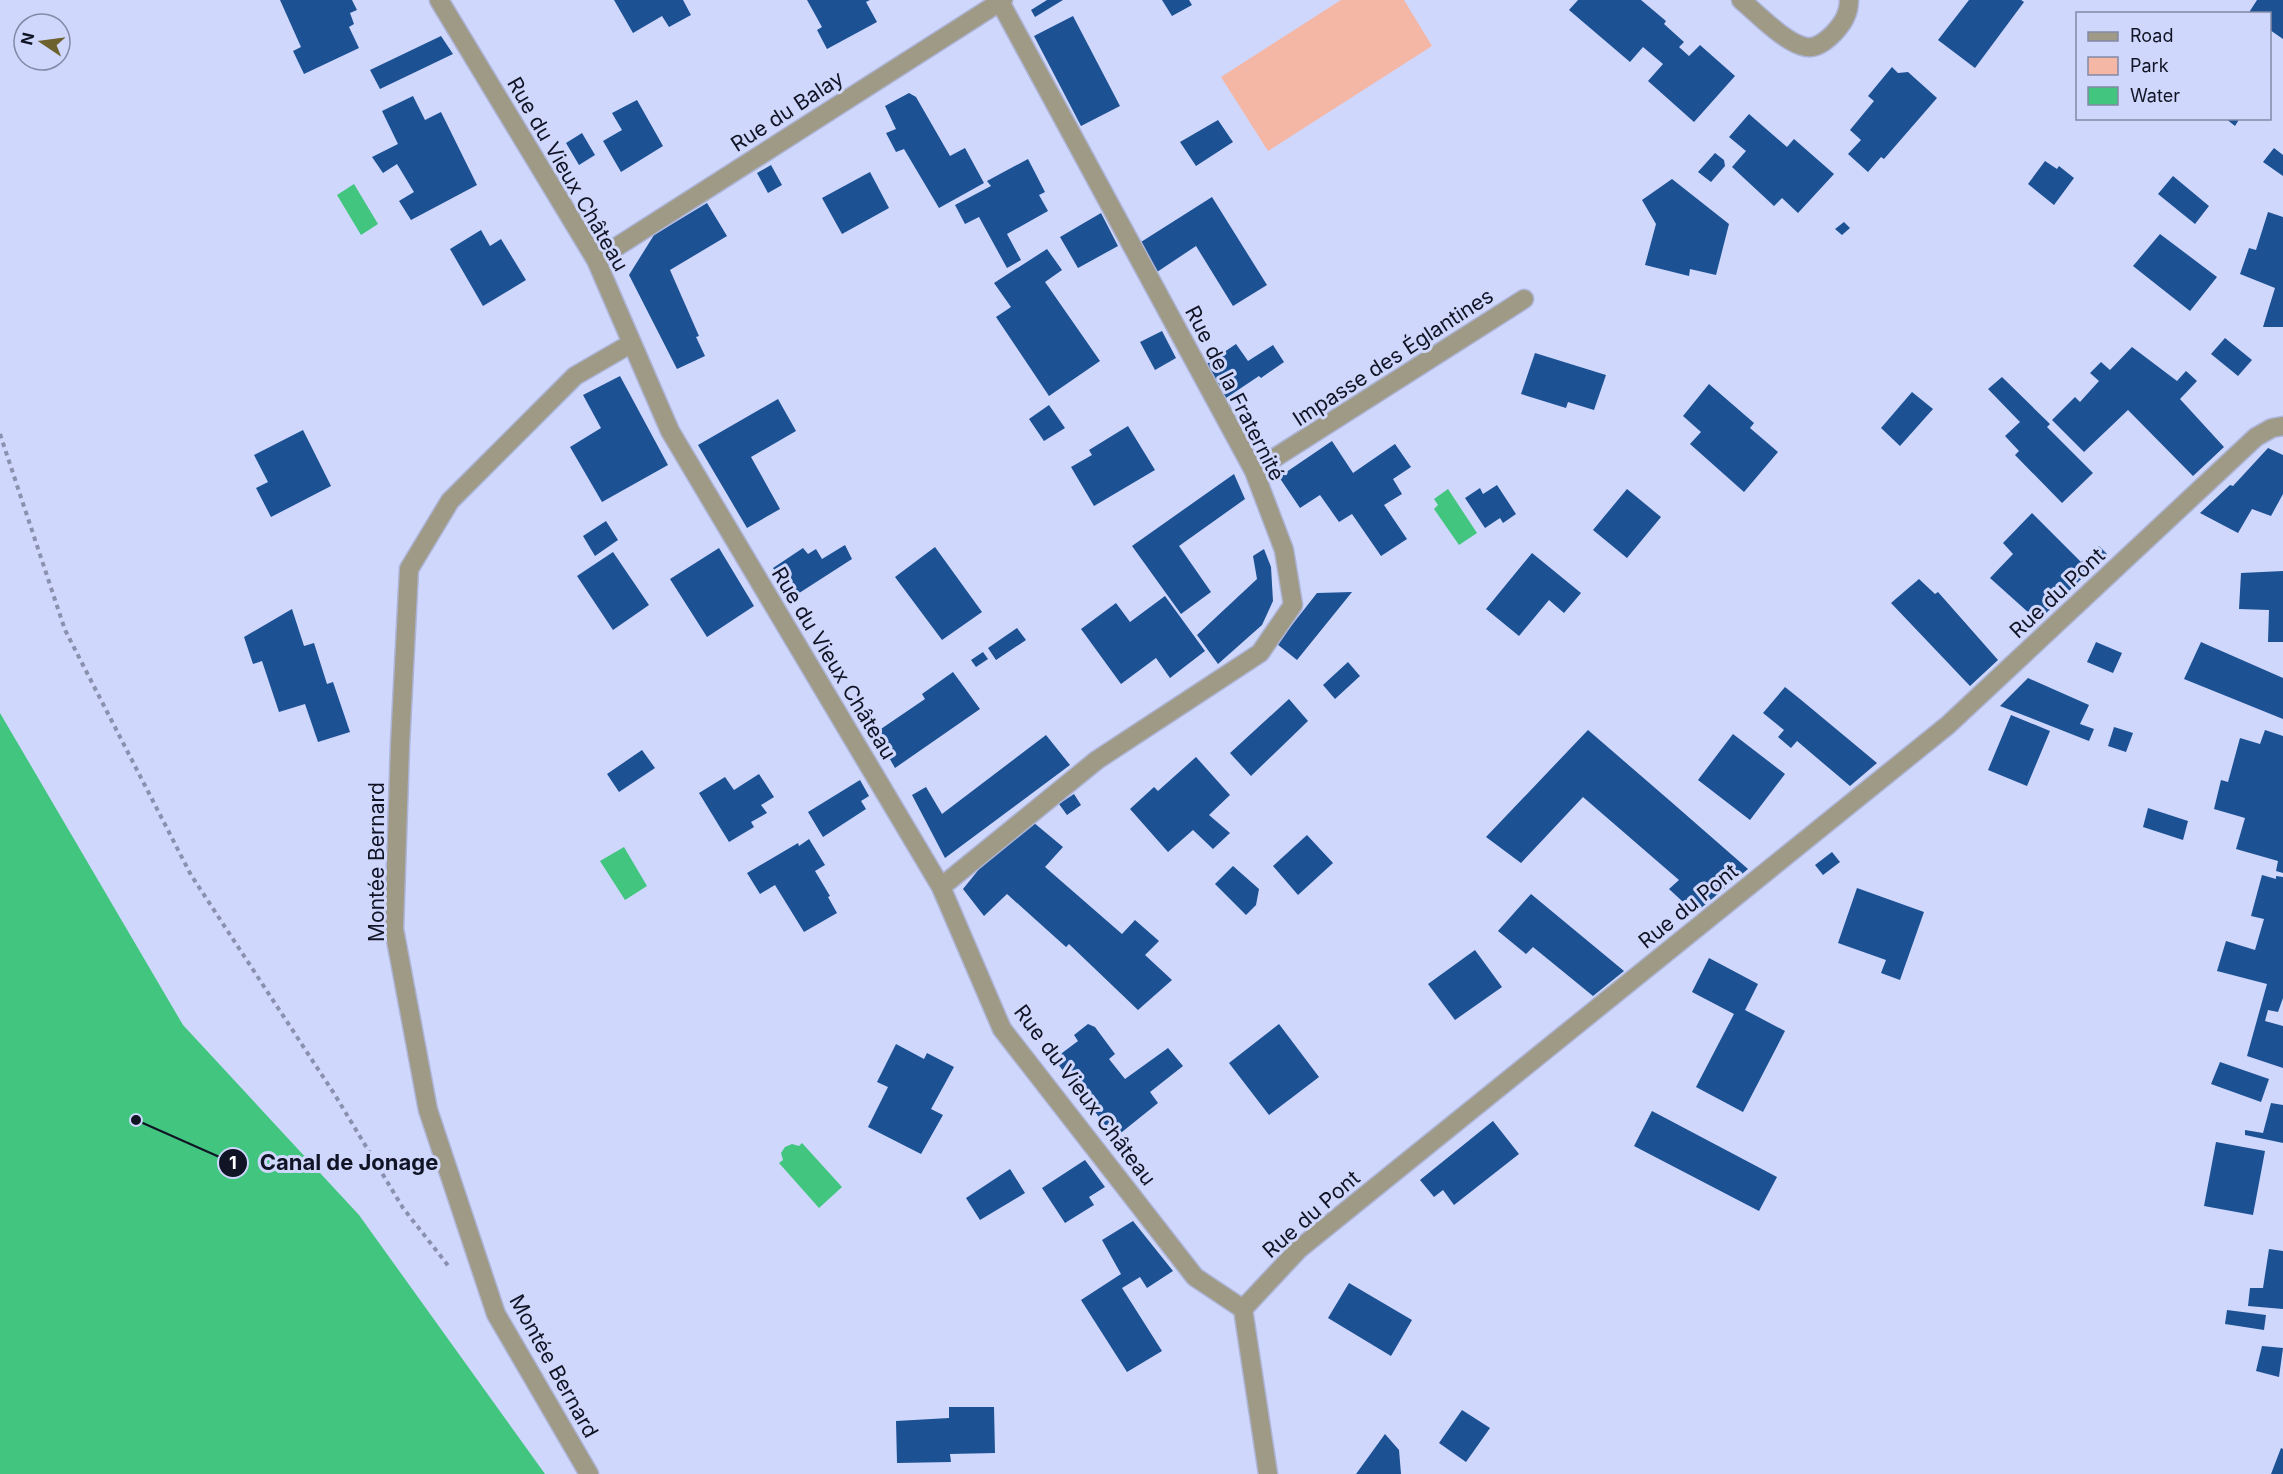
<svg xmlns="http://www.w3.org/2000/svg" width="2283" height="1474" font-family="Inter,sans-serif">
<rect width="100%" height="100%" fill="#cfd7fd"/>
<path fill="#f4b7a6" d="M1341,0h63l28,46 -164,105 -47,-74z"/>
<path fill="#41c57f" d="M354,184l24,40 -17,11 -24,-40z
M1448,489l29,44 -18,12 -25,-36 4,-4 -4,-6z
M0,713l183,312 176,190 186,259h-545z
M624,847l23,39 -22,14 -25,-39z
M802,1143l40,44 -23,21 -40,-45 4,-3 -2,-7 4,-6 7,-3 7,2z"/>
<path fill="#1c5194" d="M280,0h72l5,10 -7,3 4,11 -5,3 10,21 -55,26 -11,-23 8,-4z
M614,0h69l8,15 -22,12 -7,-11 -29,17z
M807,0h63l-4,2 11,20 -50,27 -10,-19 5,-3z
M1047,0h16l-28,17 -4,-7z
M1162,0h27l3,5 -20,11z
M1578,0h63l25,21 -2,3 20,18 -5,5 10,9 11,-11 35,31 -41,46 -46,-41 15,-17 -20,-17 -13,15 -61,-52z
M1969,0h52l3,2 -49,66 -37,-28z
M2257,0h26v39l-13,-9v-16h-22z
M1073,16l47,90 -39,20 -47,-90z
M441,36l12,18 -73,35 -10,-19z
M1892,67l6,6 10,-1 29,26 -53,61 -3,-2 -13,15 -20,-18 13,-14 -11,-10 24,-29 -6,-5z
M909,93l7,4 34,59 15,-8 19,35 -45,25 -35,-59 -8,3 -10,-19 10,-4 -11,-23z
M413,96l12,24 16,-8 36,73 -66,35 -12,-19 15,-9 -17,-28 -14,9 -11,-16 26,-13 -16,-33z
M637,100l26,46 -42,26 -18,-31 19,-11 -10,-17z
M1749,114l38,33 7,-8 40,35 -36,39 -16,-15 -8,8 -42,-39 14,-16 -17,-14z
M2225,118h15l-5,8z
M1218,120l15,22 -37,24 -16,-24z
M582,133l13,22 -16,10 -13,-22z
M2274,148l9,7v21l-20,-14z
M1715,153l9,7 1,6 -14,16 -13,-10z
M1028,159l17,33 -6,3 9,16 -41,23 14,26 -14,8 -28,-51 -14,7 -10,-19 36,-19 -4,-5z
M2045,161l12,8 2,-3 15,12 -20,27 -26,-21z
M771,165l11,20 -14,8 -11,-20z
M870,172l19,36 -47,26 -20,-36z
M2173,176l36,30 -14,18 -37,-30z
M1672,179l57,45 -13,51 -26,-6 -1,7 -44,-11 11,-41 -14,-24z
M1212,197l55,88 -34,21 -37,-60 -39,26 -16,-30z
M707,203l20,33 -57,34 29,66 -3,1 9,19 -28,13 -48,-94 25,-40z
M2268,212l15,5v110h-20l12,-39 -35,-14 9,-26 7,2z
M1101,213l17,33 -40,22 -18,-31z
M1844,222l6,6 -8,7 -7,-6z
M481,230l9,16 11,-7 25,41 -43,26 -33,-57z
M2160,234l57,43 -27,34 -57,-45z
M1047,249l15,21 -17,12 55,79 -51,35 -53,-79 15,-10 -17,-24z
M1162,331l14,27 -21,12 -15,-28z
M2225,338l27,22 -14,16 -27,-22z
M1236,344l12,17 25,-16 11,17 -23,16 -2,-2 -36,24 -18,-35z
M2132,347l45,34 9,-10 11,10 -17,18 44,48 -31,29 -65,-66 -44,42 -32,-32 23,-23 5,5 19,-21 -9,-8 11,-11 9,8z
M1535,353l71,22 -12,35 -26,-8 -2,6 -45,-14z
M620,376l48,89 -66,37 -32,-55 31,-19 -18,-33z
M2002,377l48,47 -3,3 46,46 -31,30 -47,-48 4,-4 -14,-15 15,-14 -32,-33z
M1709,384l45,39 -4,5 28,24 -34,40 -54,-48 11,-12 -18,-16z
M1912,392l21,17 -33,37 -19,-18z
M778,399l18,32 -45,26 29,52 -33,19 -49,-83z
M1049,405l16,23 -21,13 -15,-22z
M1128,426l27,44 -61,36 -23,-39 21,-12 -3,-5z
M303,430l28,56 -60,31 -15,-29 12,-6 -14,-27z
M1332,441l21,32 42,-29 16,23 -18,12 9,15 -18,11 23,34 -26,17 -29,-42 -13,8 -19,-27 -20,13 -21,-31z
M2268,448l15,7v39l-12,22 -19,-7 -14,24 -38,-20 30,-28 3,1z
M1234,474l11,25 -66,47 32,46 -30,22 -49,-68z
M1497,485l19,29 -13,9 -3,-5 -15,10 -20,-30 15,-10 3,6z
M1627,489l34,28 -34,41 -34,-28z
M2032,513l49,49 18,-16 8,8 -69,67 -48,-43 23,-24 -10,-11z
M606,521l12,19 -23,16 -12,-20z
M845,545l7,14 -59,38 -20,-29 30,-20 5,6 8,-5 6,10z
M935,547l47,65 -40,28 -47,-63z
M719,548l35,58 -47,31 -37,-58z
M1264,549l7,18 2,34 -11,24 -44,39 -21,-29 60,-56 -4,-23z
M613,552l36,53 -36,25 -36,-54z
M1532,553l49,40 -17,20 -15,-13 -30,36 -33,-27z
M2283,571v71h-15l1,-32 -30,-1 2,-36z
M1919,579l16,15 3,-2 60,68 -28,26 -79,-83z
M1352,592l-55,68 -20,-16 40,-51z
M1165,596l40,55 -35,27 -14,-20 -35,26 -40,-55 35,-26 14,19z
M292,609l12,37 10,-3 13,41 6,-2 17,50 -32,10 -13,-38 -26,8 -17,-51 -9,3 -9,-27z
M1017,628l9,12 -30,20 -8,-12z
M2096,642l26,11 -9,20 -26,-11z
M2201,642l82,36v41l-99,-40z
M983,652l5,7 -12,8 -5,-7z
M1348,662l12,14 -25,23 -12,-14z
M953,672l27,37 -85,59 -20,-35 50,-34 -3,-5z
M2028,678l61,27 -9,19 14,5 -5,12 -89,-35z
M1785,687l15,12 77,64 -27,23 -53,-45 -6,7 -13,-11 6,-7 -21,-17z
M1289,699l19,22 -57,55 -21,-23z
M2011,715l39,16 -23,55 -39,-16z
M2114,727l19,6 -7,19 -18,-6z
M1588,730l81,70 79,69 -53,44 -26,-24 10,-9 -96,-83 -62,66 -35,-26z
M2265,730l18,6v137l-7,-2 2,-10 -42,-12 9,-31 -31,-9 7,-29 7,2 12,-44 20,6z
M1733,734l52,40 -35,46 -52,-40z
M1046,735l24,30 -125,93 -33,-63 14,-8 16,27z
M642,750l13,18 -36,24 -12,-18z
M1196,757l34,38 -21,20 21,18 -17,16 -20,-19 -25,22 -38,-43 24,-22 4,4z
M759,774l15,23 -13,8 6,8 -16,9 3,5 -25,15 -30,-49 26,-16 9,13z
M860,780l9,16 -8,5 5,8 -43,28 -15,-25z
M1074,794l7,11 -14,10 -8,-11z
M2148,808l40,13 -5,19 -40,-13z
M1033,822l30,25 -18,20 77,67 13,-14 24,21 -14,14 27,25 -34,30 -69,-66 -3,3 -59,-53 -23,22 -21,-27 21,-26z
M1307,835l26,28 -35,32 -25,-29z
M809,839l16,26 -10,6 15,25 -2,1 9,16 -33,19 -29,-47 -15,9 -13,-21 51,-30 1,3z
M1832,852l8,10 -17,13 -8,-10z
M1233,866l26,23 -3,16 -10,10 -31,-31z
M2262,875l14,4v-3l7,1v121l-5,14 -10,-2 -3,11 18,5v42l-36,-12 20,-72 -50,-13 9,-30 29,9 9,-31 -13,-3z
M1857,888l67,24 -24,68 -19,-7 5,-13 -48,-17z
M1531,894l93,77 -31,25 -60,-49 -7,7 -28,-23z
M1475,950l27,37 -47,33 -27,-36z
M1709,958l49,26 -13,26 40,21 -42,81 -47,-25 38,-73 -42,-22z
M1088,1024l7,3 20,27 -6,5 16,20 43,-31 15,18 -33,26 8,11 -41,33 -9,-12 -2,2 -52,-67 24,-18 -4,-6z
M1279,1024l40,53 -50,38 -40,-52z
M896,1044l28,15 3,-6 27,14 -23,42 12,6 -22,39 -53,-27 20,-40 -11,-5z
M2220,1062l49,17 -8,23 -50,-18z
M2271,1103l12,2v38l-38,-8v-5l18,3z
M1652,1111l125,66 -18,34 -125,-65z
M1493,1121l26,33 -65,51 -11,-15 -9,7 -14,-17z
M2216,1142l49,9 -12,64 -49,-9z
M1085,1160l20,27 -16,10 5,8 -29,18 -23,-35z
M1010,1169l15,24 -45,27 -14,-22z
M1133,1221l40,50 -26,17 -7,-11 -18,11 40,63 -35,21 -46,-72 40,-26 -19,-34z
M2269,1249l14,2v58l-35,-3 2,-18h13z
M1349,1283l63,37 -21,36 -63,-38z
M2227,1310l39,5 -2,15 -39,-6z
M2262,1346l21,2 -4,29 -23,-6z
M949,1407h45l1,46 -45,1 1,8 -54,1 -1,-42 53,-3z
M1462,1410l28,18 -24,34 -27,-19z
M1385,1434l14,16 2,24h-45z
M2281,1448l2,1v25h-12z"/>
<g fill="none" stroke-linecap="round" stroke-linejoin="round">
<g stroke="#adb4d6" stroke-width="21">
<path id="minor" d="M439,0l157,260 74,171 271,456 61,142 193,248 48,32
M1741,0c17,14 44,43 65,47 11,2 21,-7 28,-14 9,-10 15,-19 15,-33
M596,260l407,-260
M1254,471l270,-172
M941,887l156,-127 163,-107 33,-48 -9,-55 -30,-79 -255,-471
M589,1474l-93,-160 -68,-204 -34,-181 6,-184 9,-176 41,-68 125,-125 57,-33
M1268,1474l-25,-165 56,-60 649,-524 308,-288 16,-9 11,-2"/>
</g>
<path stroke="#8a90ae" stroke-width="4" stroke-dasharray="4.5 4.5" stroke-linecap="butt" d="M0,434l65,196 126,245 144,220 68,113 47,60"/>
<use href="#minor" stroke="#9f9a86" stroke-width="18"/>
</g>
<g text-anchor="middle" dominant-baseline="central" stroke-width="6" stroke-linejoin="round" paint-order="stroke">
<g font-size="21" fill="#111424" stroke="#cfd7fd">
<text transform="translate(787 111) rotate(-33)">Rue du Balay</text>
<text transform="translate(568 174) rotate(60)">Rue du Vieux Château</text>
<text transform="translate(1393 357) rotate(-33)">Impasse des Églantines</text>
<text transform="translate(1235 393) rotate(63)">Rue de la Fraternité</text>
<text transform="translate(2057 593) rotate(-43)">Rue du Pont</text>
<text transform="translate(834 663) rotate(59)">Rue du Vieux Château</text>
<text transform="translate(376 862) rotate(-90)">Montée Bernard</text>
<text transform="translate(1688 906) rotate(-39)">Rue du Pont</text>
<text transform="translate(1085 1095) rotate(53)">Rue du Vieux Château</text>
<text transform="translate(1311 1214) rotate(-41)">Rue du Pont</text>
<text transform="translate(554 1366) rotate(61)">Montée Bernard</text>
</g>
</g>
<path fill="none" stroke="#111424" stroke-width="2" d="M136 1120L233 1163"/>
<g fill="#111424" stroke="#cfd7fd" stroke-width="2">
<circle cx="136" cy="1120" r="6"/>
<circle cx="233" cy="1163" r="15"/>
</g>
<g font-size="18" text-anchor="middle" font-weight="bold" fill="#fff">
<text x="233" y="1169">1</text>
</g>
<g font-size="22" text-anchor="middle" font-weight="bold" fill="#111424" stroke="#cfd7fd" stroke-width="6" stroke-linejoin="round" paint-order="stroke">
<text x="349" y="1170">Canal de Jonage</text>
</g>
<rect x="2076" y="12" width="195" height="108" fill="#cfd7fd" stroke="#8389a6" stroke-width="1.5"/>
<rect x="2088" y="32" width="30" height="9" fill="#9f9a86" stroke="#8389a6" stroke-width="1.5"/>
<text x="2130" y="42" font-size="18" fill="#111424">Road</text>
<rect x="2088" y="57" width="30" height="18" fill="#f4b7a6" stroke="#8389a6" stroke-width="1.5"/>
<text x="2130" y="72" font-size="18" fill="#111424">Park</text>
<rect x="2088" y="87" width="30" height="18" fill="#41c57f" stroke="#8389a6" stroke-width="1.5"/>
<text x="2130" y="102" font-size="18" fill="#111424">Water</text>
<g transform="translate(42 42) rotate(283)"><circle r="28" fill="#cfd7fd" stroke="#8389a6" stroke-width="1.5"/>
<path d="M0-4.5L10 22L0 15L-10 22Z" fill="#6d612e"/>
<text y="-9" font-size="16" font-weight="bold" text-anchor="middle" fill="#111424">N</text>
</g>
</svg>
